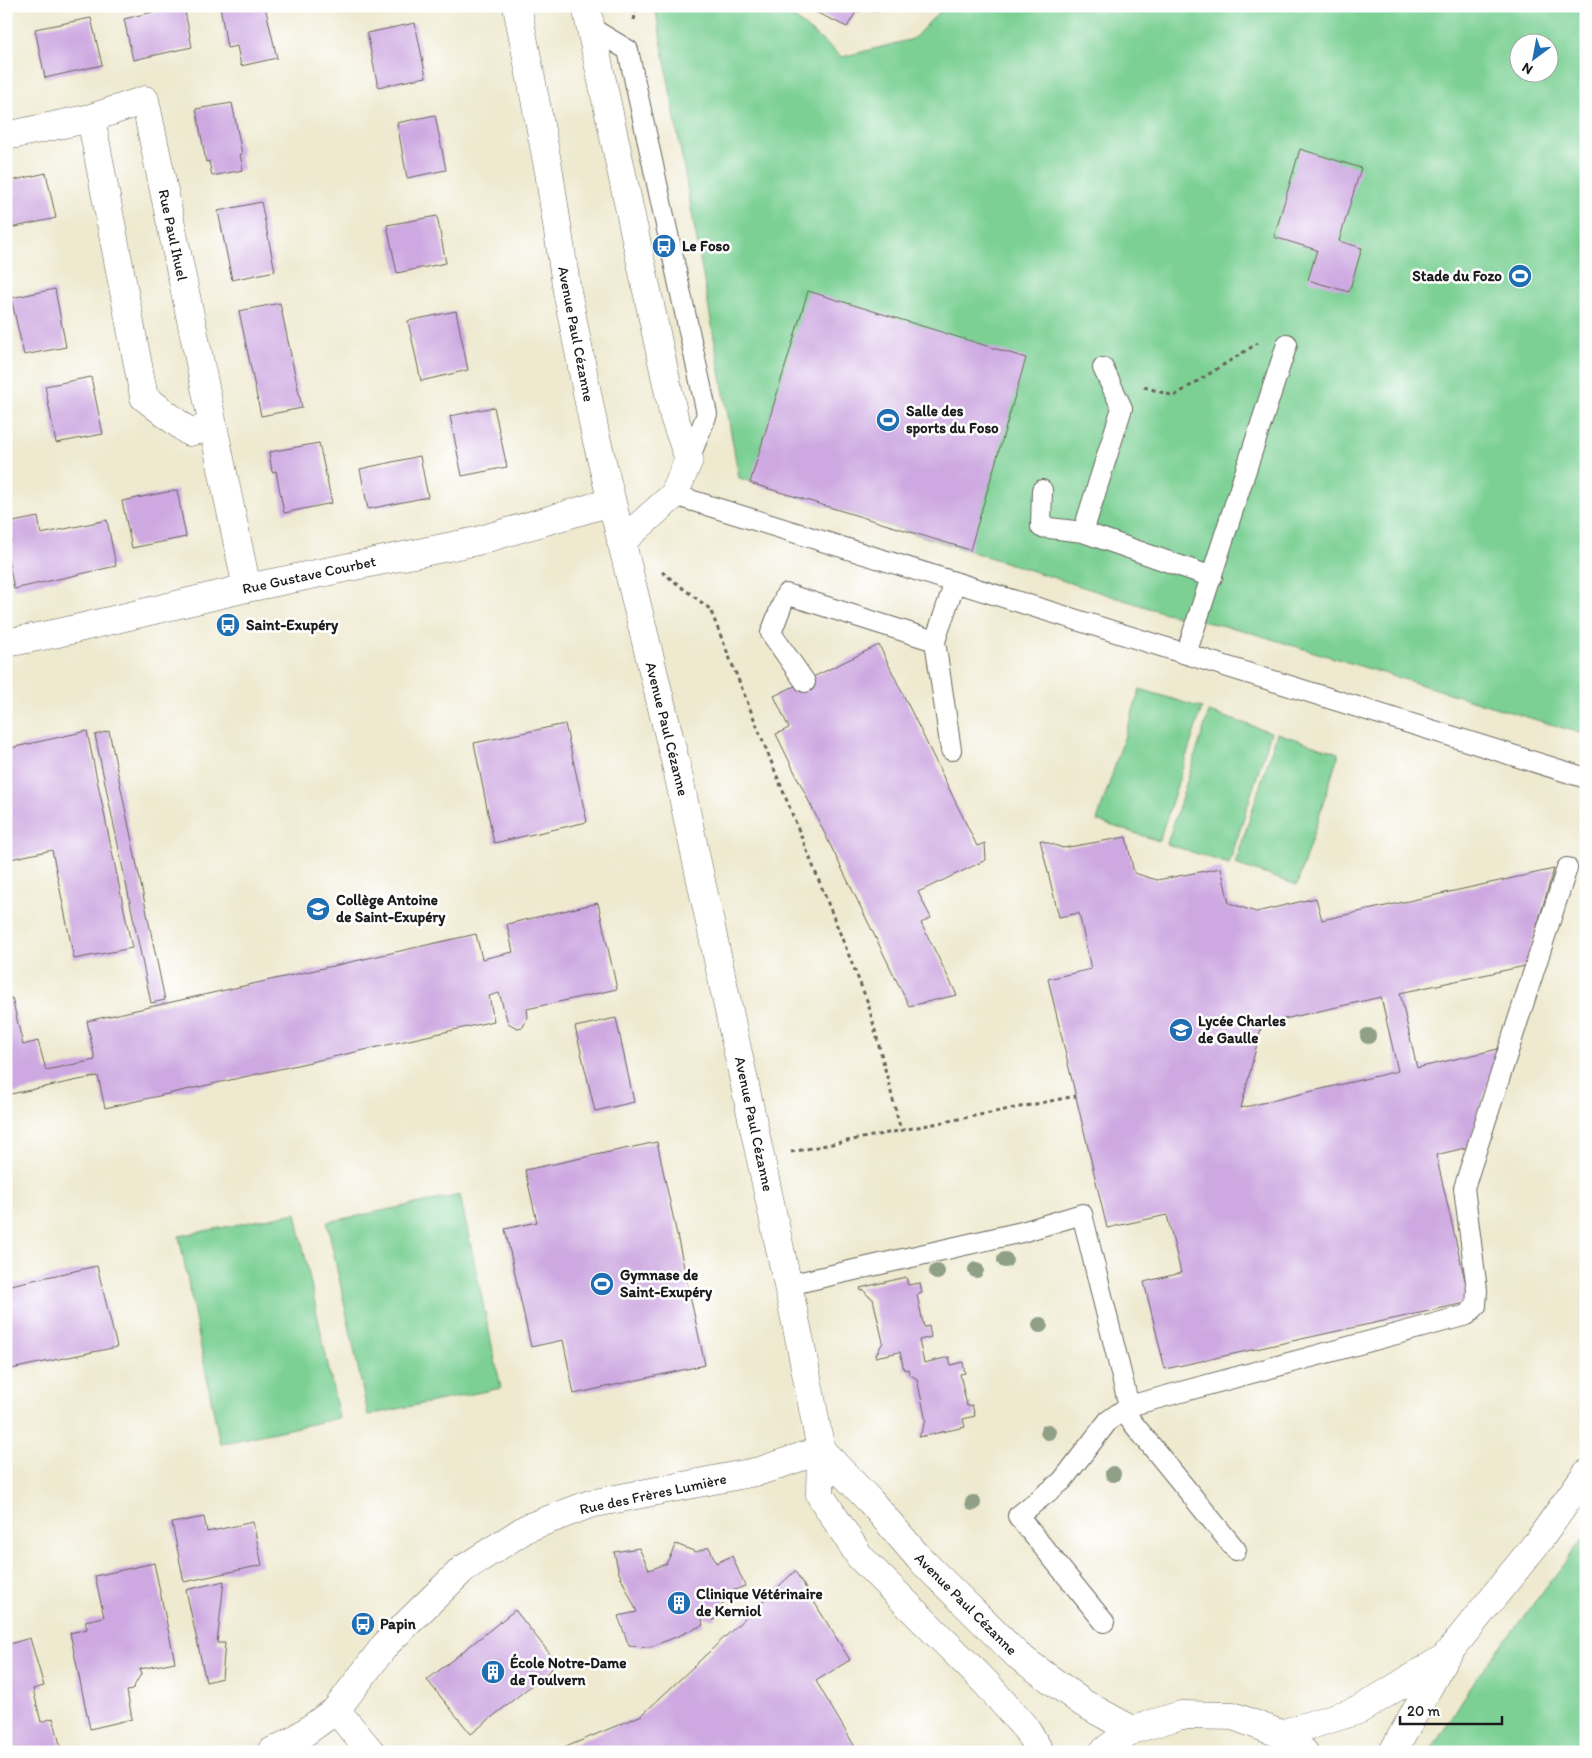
<svg xmlns="http://www.w3.org/2000/svg" width="1592" height="1758" font-family="Itim,sans-serif">
<rect width="100%" height="100%" fill="#fff"/>
<filter id="ink" filterUnits="userSpaceOnUse"><feTurbulence type="fractalNoise" baseFrequency=".02" numOctaves="2"/><feDisplacementMap in="SourceGraphic" scale="10" xChannelSelector="R" yChannelSelector="G"/><feConvolveMatrix kernelMatrix="1 2 1 2 8 2 1 2 1" color-interpolation-filters="sRGB"/></filter>
<filter id="wash" filterUnits="userSpaceOnUse"><feTurbulence type="fractalNoise" baseFrequency=".0096" numOctaves="4" result="noise"/><feDisplacementMap in="SourceGraphic" scale="20" xChannelSelector="R" yChannelSelector="G"/><feGaussianBlur stdDeviation="1.12" result="paint"/><feColorMatrix in="noise" values="0 0 0 0 0 0 0 0 0 0 0 0 0 0 0 0 0 1.4 0 .05"/><feComposite in="paint" operator="in"/></filter>
<g filter="url(#wash)">
<rect width="100%" height="100%" fill="#eee9cf"/>
<path fill="#7bd094" stroke="#4c7658" fill-rule="evenodd" d="M655,6h125l62,51 71,-18 32,-33h641v729l-344,-105 -77,-17 -426,-135zM1520,42h30v30h-30z
M1140,689l62,19 -43,133 -62,-20z
M1209,712l62,20 -42,132 -62,-20z
M1277,733l62,20 -42,132 -62,-21z
M460,1195l41,193 -133,27 -41,-193z
M296,1213l43,205 -119,26 -41,-208z
M1586,1535v217h-156l45,-72z"/>
<g id="blocks">
<path fill="#cea9e1" fill-rule="evenodd" d="M177,6h7l8,41 -59,13 -9,-41z
M220,6h45l12,52 -36,8 -4,-20 -10,2z
M803,6h89v1l-19,5v-4l-17,4 -9,15z
M91,18l11,47 -57,13 -10,-49z
M415,23l11,54 -48,10 -11,-54z
M232,103l10,51h-2l3,16 -31,6 -3,-15 -3,1 -10,-53z
M435,115l11,55 -39,8 -10,-55z
M1300,149l61,19 -22,73 23,7 -13,44 -41,-12 9,-30 -43,-13z
M46,173l10,45 -50,11v-47z
M261,202l14,69 -43,9 -14,-69z
M437,216l9,47 -49,10 -10,-48z
M55,289l11,58 -42,8 -13,-57z
M808,291l218,67 -56,192 -220,-67z
M280,303l22,105 -41,8 -22,-105z
M456,311l12,59 -47,11 -13,-60z
M91,377l12,57 -47,9 -11,-57z
M494,407l13,60 -45,9 -12,-60z
M319,443l13,60 -48,10 -8,-42 -4,1 -3,-20z
M420,456l8,41 -60,12 -8,-40z
M177,490l9,47 -54,11 -10,-47z
M38,517l3,17 66,-14 9,46 -102,23 -8,-40v-7l5,-1 -3,-18z
M879,645l98,201 8,-3 1,17 -68,32 13,26 -10,5 36,72 -48,11 -133,-272 13,-6 -15,-32z
M565,724l22,98 -93,21 -20,-100z
M87,731l45,217 -58,11 -22,-109 -46,10v-111z
M109,731l56,269 -14,3 -56,-268z
M1126,837l8,36 23,7 64,-12 8,35 27,9 60,-14 6,22 232,-51 -29,97 -125,27 17,75 81,-19 -29,98 -33,8 34,147 -305,67 -21,-87 37,-9 -14,-58 -60,13 -59,-249 43,-10 -12,-56 -20,4 -19,-77 23,8zM1381,997l17,74 -157,37 21,-84z
M598,903l19,86 -90,20 1,8 -5,10 -6,1 -9,-5 -9,-30 -10,3 5,25 -389,87 -7,-32 -92,19v-96l6,-1 11,47 15,-4 8,29 49,-10 -8,-39 389,-87 6,25 31,-7 -6,-28z
M616,1018l18,84 -39,9 -20,-84z
M657,1142l48,223 -131,29 -11,-54 -32,7 -26,-118 32,-7 -12,-52z
M97,1266l20,81 -111,23v-84z
M906,1277l2,8 12,-2 2,10 -5,2 7,32 5,-1 2,11 -12,3 5,23 25,-6 2,8 12,-3 2,11 -5,1 7,32 5,-1 3,11 -12,3 2,8 -46,10 7,-16 -9,-42 -8,-5 -1,-5 -4,1 -4,-18 -25,5 8,-15 -10,-43 -7,-5 -2,-4 -3,1 -1,-3z
M204,1517l3,15 46,-10 9,43 -78,17 -12,-59z
M676,1544l20,8 13,-5 7,16 16,-7 13,30 -16,6 -15,28 -13,-4 2,9 -27,12 -26,10 -21,-1 -11,-30 19,-4 -18,-39 -5,-21 25,-4 10,22 17,-6z
M154,1563l21,99 -35,7 1,5 -9,16 -5,1 5,28 -42,10 -20,-96 17,-4 -2,-8 19,-4 -9,-41z
M795,1571l55,89 -34,21 42,71h-304l88,-37z
M224,1581l-7,62h8l-3,35 -16,4 -20,-92z
M515,1610l43,54 -87,70 -44,-54z
M30,1638l14,48 -11,3 8,33 12,-4 9,34h-56v-107z"/>
</g>
</g>
<g filter="url(#ink)">
<use href="#blocks" fill-opacity="0" stroke="#66645b" stroke-width="1"/>
<g fill="none" stroke-linecap="round" stroke-linejoin="round">
<g stroke="#66645b" stroke-width="22">
<path id="lane" d="M591,28l37,22 79,364 -18,45
M1103,368l19,40 -39,124 129,45
M1042,490l-1,37 42,5
M674,495l912,283
M1186,654l101,-310
M805,682l-34,-49 15,-39 149,47
M951,750l-16,-109 20,-59
M788,1285l234,-53 60,-18 47,192 338,-91 9,-9 1,-16 -13,-102 103,-320
M1123,1411l113,139
M1104,1622l-86,-106 44,-35 46,-60 21,-15"/>
</g>
<g stroke="#66645b" stroke-width="29">
<path id="street" d="M517,6l32,166 18,119 28,142 82,336 123,573 21,108 -1,45 40,62 126,126 41,47 13,22
M586,6l88,411 15,42 -15,36 -53,47
M91,118l53,279 45,35 24,-5
M6,136l85,-18 54,-18 102,488
M6,643l52,-10 189,-45 230,-47 134,-39
M821,1450l50,52 48,56 98,97 66,48 49,27
M336,1710l35,42
M271,1752l22,-11 43,-31 50,-66 77,-75 64,-41 63,-24 170,-33 61,-21"/>
</g>
<g stroke="#66645b" stroke-width="29">
<path id="primary" d="M1281,1734l78,-24 85,-52
M1103,1752l29,-22 49,-15 52,1 48,18 23,18
M1393,1752l52,-95 95,-118 46,-65"/>
</g>
<path stroke="#66645b" stroke-width="3" stroke-dasharray="4 4" stroke-linecap="butt" d="M634,20l3,-14
M1144,387l30,9 84,-53
M662,572l48,37 158,394 33,128
M791,1152l285,-56"/>
<use href="#lane" stroke="#fff" stroke-width="20"/>
<use href="#street" stroke="#fff" stroke-width="28"/>
<use href="#primary" stroke="#fff" stroke-width="28"/>
</g>
<g fill="#8fa087">
<circle cx="1368" cy="1036" r="8"/>
<circle cx="1005" cy="1260" r="8"/>
<circle cx="976" cy="1270" r="8"/>
<circle cx="937" cy="1272" r="8"/>
<circle cx="1040" cy="1325" r="8"/>
<circle cx="1048" cy="1432" r="8"/>
<circle cx="1113" cy="1474" r="8"/>
<circle cx="973" cy="1503" r="8"/>
</g>
</g>
<defs>
<g id="bus-disc" transform="scale(1.25)"><circle r="9.5" fill="#1f6fb2" stroke="#fff"/><path d="M-5-6H5V4H4V6H2V4H-2V6H-4V4H-5ZM-3.5-4V0h7V-4ZM-3.5 1.2v1.5H-2V1.2ZM2 1.2v1.5H3.5V1.2Z" fill="#fff"/></g>
<g id="stadium-disc" transform="scale(1.25)"><circle r="9.5" fill="#1f6fb2" stroke="#fff"/><path d="M0-5a6.5 5 0 1 0 0 10a6.5 5 0 1 0 0-10ZM-3.5-1.8h7v3.6h-7Z" fill="#fff"/></g>
<g id="school-disc" transform="scale(1.25)"><circle r="9.5" fill="#1f6fb2" stroke="#fff"/><path d="M0-5L7-2L0 1L-7-2ZM-4 1L0 2.5L4 1V4Q0 6-4 4Z" fill="#fff"/></g>
<g id="building-disc" transform="scale(1.25)"><circle r="9.5" fill="#1f6fb2" stroke="#fff"/><path d="M-4-6H4V6H1V3H-1V6H-4ZM-2.5-4.3h1.7v1.8h-1.7ZM.8-4.3h1.7v1.8H.8ZM-2.5-1h1.7V.8h-1.7ZM.8-1h1.7V.8H.8Z" fill="#fff"/></g>
</defs>
<g fill-rule="evenodd">
<use href="#bus-disc" x="664" y="246"/>
<use href="#stadium-disc" x="1520" y="276"/>
<use href="#stadium-disc" x="888" y="420"/>
<use href="#bus-disc" x="228" y="625"/>
<use href="#school-disc" x="318" y="909"/>
<use href="#school-disc" x="1181" y="1030"/>
<use href="#stadium-disc" x="602" y="1284"/>
<use href="#building-disc" x="679" y="1603"/>
<use href="#bus-disc" x="363" y="1624"/>
<use href="#building-disc" x="493" y="1672"/>
</g>
<g text-anchor="middle" dominant-baseline="central" stroke-width="5" stroke-linejoin="round" paint-order="stroke">
<g font-size="15" fill="#1c1c1c" stroke="#fff">
<text transform="translate(173 235) rotate(78)">Rue Paul Ihuel</text>
<text transform="translate(576 334) rotate(79)">Avenue Paul Cézanne</text>
<text transform="translate(309 575) rotate(-12)">Rue Gustave Courbet</text>
<text transform="translate(667 729) rotate(76)">Avenue Paul Cézanne</text>
<text transform="translate(754 1124) rotate(78)">Avenue Paul Cézanne</text>
<text transform="translate(653 1494) rotate(-12)">Rue des Frères Lumière</text>
<text transform="translate(966 1604) rotate(45)">Avenue Paul Cézanne</text>
</g>
<g font-size="15" font-weight="bold" fill="#1c1c1c" stroke="#fff" text-anchor="start">
<text x="682" y="246">Le Foso</text>
<text x="1502" y="276" text-anchor="end">Stade du Fozo</text>
<text x="906" y="411">Salle des<tspan x="906" dy="17">sports du Foso</tspan></text>
<text x="246" y="625">Saint-Exupéry</text>
<text x="336" y="900">Collège Antoine<tspan x="336" dy="17">de Saint-Exupéry</tspan></text>
<text x="1198" y="1021">Lycée Charles<tspan x="1198" dy="17">de Gaulle</tspan></text>
<text x="620" y="1275">Gymnase de<tspan x="620" dy="17">Saint-Exupéry</tspan></text>
<text x="696" y="1594">Clinique Vétérinaire<tspan x="696" dy="17">de Kerniol</tspan></text>
<text x="380" y="1624">Papin</text>
<text x="510" y="1663">École Notre-Dame<tspan x="510" dy="17">de Toulvern</tspan></text>
</g>
</g>
<rect width="1592" height="1758" fill="none" stroke="#fff" stroke-width="25"/>
<g transform="translate(1534 58) rotate(212)"><circle r="24" fill="#ffffff" stroke="#a4a4a4"/>
<path d="M0-4L9 19L0 12L-9 19Z" fill="#1f6fb2"/>
<text y="-8" font-size="14" font-weight="bold" text-anchor="middle" fill="#1c1c1c">N</text>
</g>
<path d="M1400 1716v8h102v-8" fill="none" stroke="#1c1c1c" stroke-width="2.5"/>
<text x="1407" y="1716" font-size="15" fill="#1c1c1c" stroke="#ffffff" stroke-width="4" paint-order="stroke">20 m</text>
</svg>
